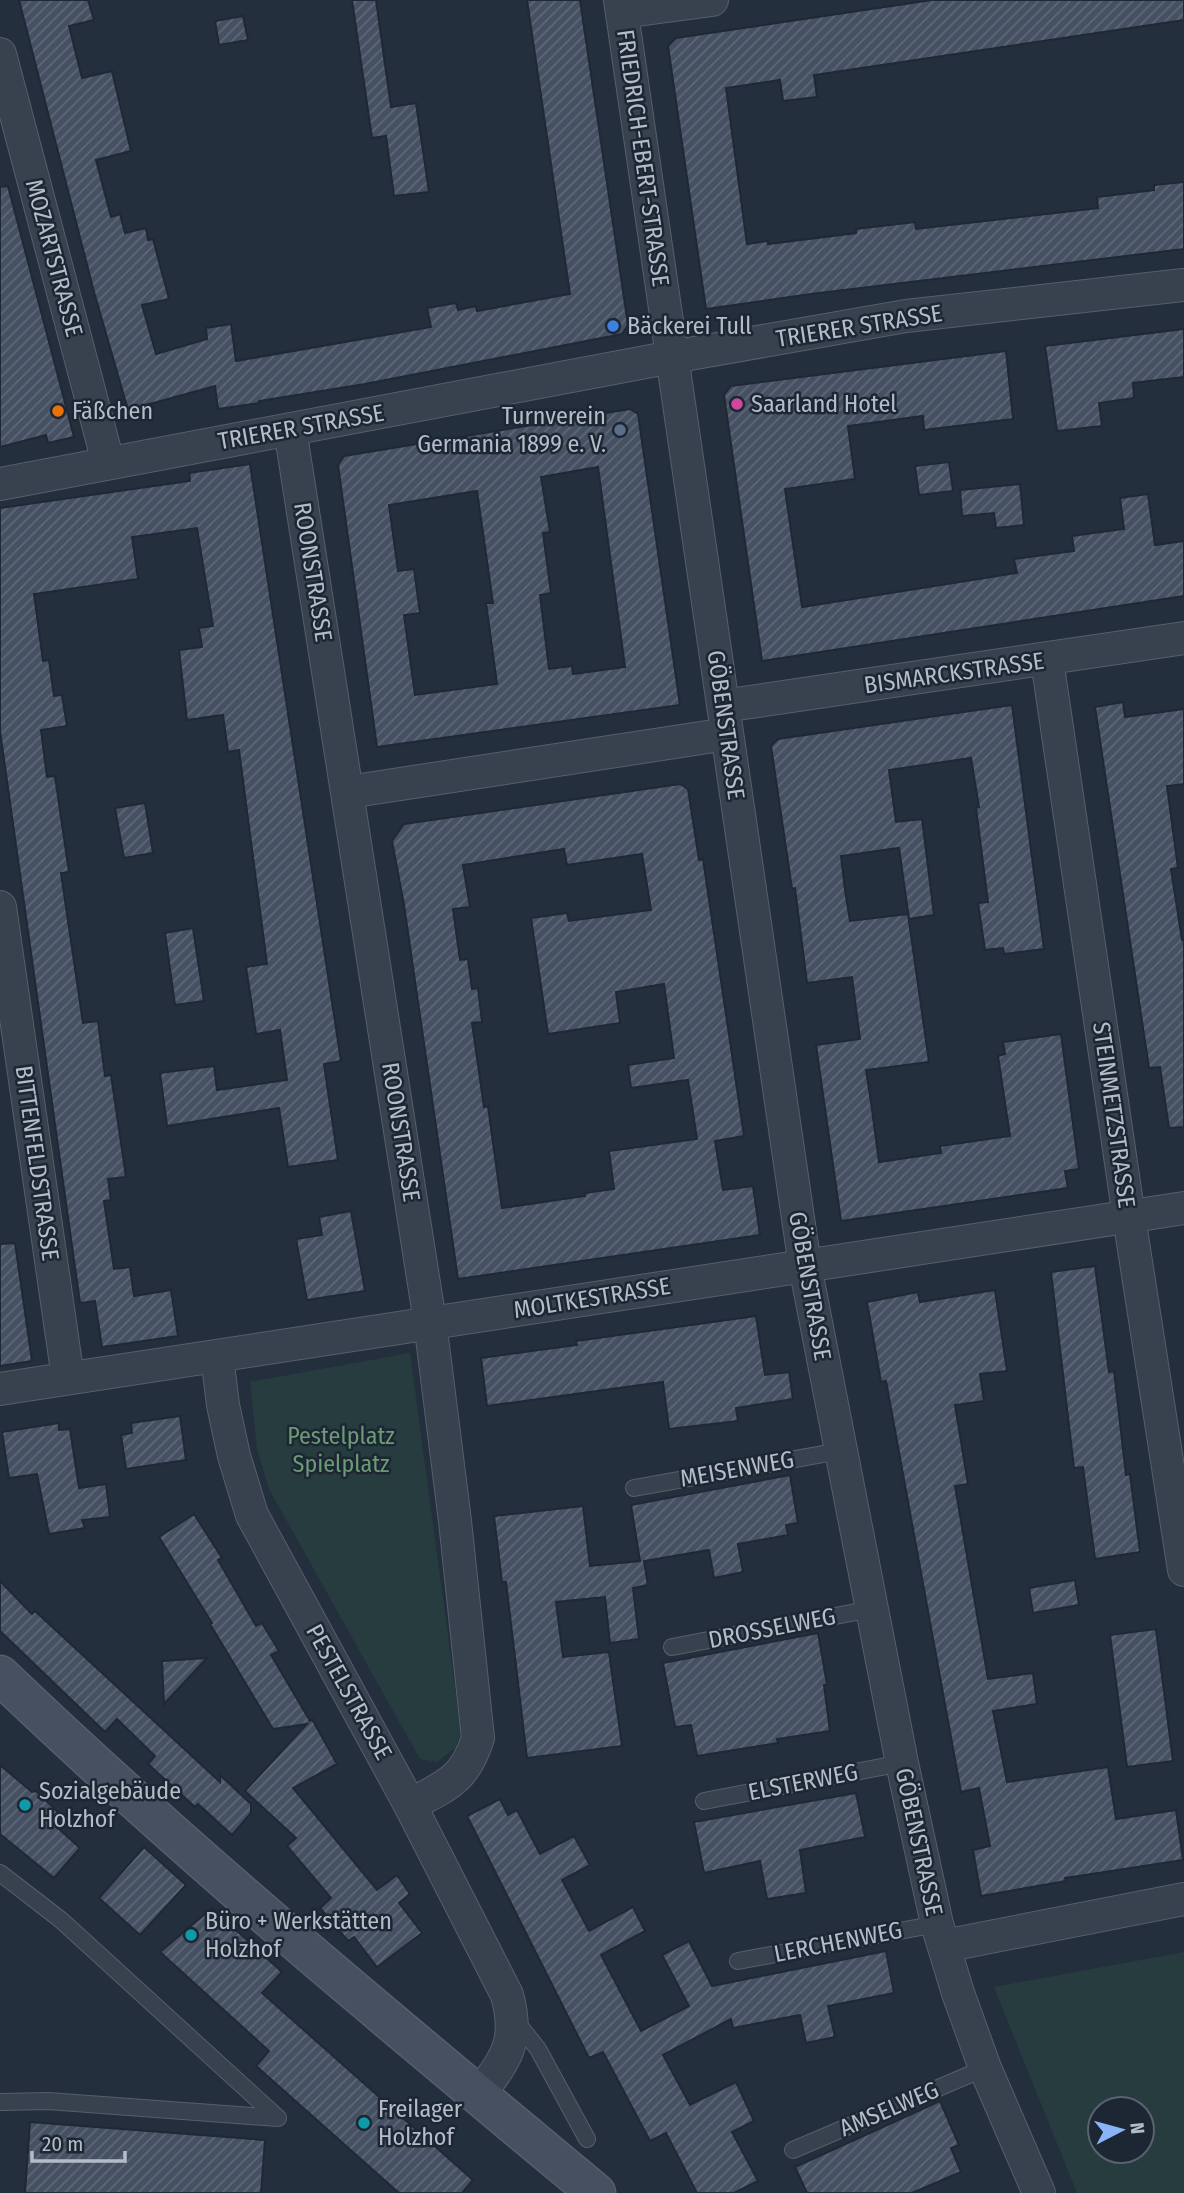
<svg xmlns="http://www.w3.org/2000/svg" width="1184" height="2193" font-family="'Fira Sans Condensed',sans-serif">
<defs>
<pattern id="building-hatch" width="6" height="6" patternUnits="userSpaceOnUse" patternTransform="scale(1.75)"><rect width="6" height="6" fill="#455162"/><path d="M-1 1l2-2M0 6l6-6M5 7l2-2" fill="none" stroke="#5d6877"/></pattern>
</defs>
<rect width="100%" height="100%" fill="#242f3e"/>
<path fill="#263c3f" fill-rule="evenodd" d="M410,1353l51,380 -6,15 -18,14 -17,-3 -151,-270 -12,-40 -7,-67z
M1184,1952v241h-107l-83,-206zM1142,2109v42h-42v-42z"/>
<path fill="url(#building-hatch)" stroke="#1f2835" stroke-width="2" fill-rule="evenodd" d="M19,0h69l6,20 -25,6 13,52 30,-7 19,80 -35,9 15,57 9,-3 5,19 21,-5 2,12 5,-1 16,60 -27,6 14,49 51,-15 -1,-11 25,-4 5,37 195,-34 -4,-19 29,-5 2,7 18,-4 1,5 93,-17 -43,-294h53l48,325 -6,9 -257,50 -106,17v2l-41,6 -3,-23 -87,24 -34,-118z
M352,0h24l15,107 25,-4 13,89 -35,4 -8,-60 -14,2z
M932,0h252v20l-370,55 3,22 -34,4 -3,-21 -54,8 21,156 21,-3v3l88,-11v-4l59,-7 1,7 182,-21 -1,-11 57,-7v-5l30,-3v67l-373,45 -105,15 -38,-263 8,-8z
M243,16l5,24 -29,5 -4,-24z
M8,186l66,251 -26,6 -2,-8 -46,12v-260z
M1184,329v48l-51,6 1,15 -35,5 3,23 -45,5 -12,-85z
M1006,351l7,68 -89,11 -1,-14 -75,10 7,53 -70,10 17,118 215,-34 -3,-14 60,-8 -2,-15 52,-7 -4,-31 28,-4 7,51 29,-4v55l-422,65 -38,-266 7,-9z
M630,409l8,5 42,291 -303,42 -39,-282 6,-9zM598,467l27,200 -52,7 -1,-8 -23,3 -9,-74 11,-2 -8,-60 7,-1 -9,-55zM477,491l16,112h-7l11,81 -82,11 -11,-80 16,-2 -6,-44 -16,2 -9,-66z
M949,462l4,29 -34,4 -4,-29z
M250,464l91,597 -17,3 14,96 -50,7 -9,-59 -112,18 -7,-53 54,-7 3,24 70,-10 -7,-50 -24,4 -6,-41 -4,-26 21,-3 -28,-214 -11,2 -5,-37 -36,5 -8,-70 23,-3 -3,-19 14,-2 -16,-98 -65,9 6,42 -104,15 9,67 6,-1 5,36 8,-1 5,31 -26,4 6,47 8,-1 14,96 -8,1 22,150 15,-2 7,55 6,-1 15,102 -18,2 3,21 -7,1 10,68 16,-2 4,29 37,-6 7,46 -76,11 -7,-46 -15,2 -80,-572v-223l190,-27 -1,-8z
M1020,484l4,41 -28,3 -2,-15 -32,3 -2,-26z
M1123,702l2,15 59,-8v75l-17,2 11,82 -7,1 11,71h2v187l-15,1 -9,-61 -11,1 -54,-361z
M1012,705l32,244 -40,5 -1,-6 -18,2 -7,-47 10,-1 -12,-94 3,-1 -8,-49 -82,12 7,52 26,-3 12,96 -25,4 -10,-71 -58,8 4,34 5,31 58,-7 21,148 -63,8 5,32 8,60 62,-9 -1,-7 70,-10 -12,-80 7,-2 -2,-12 58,-8 18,135 -14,2 3,17 -227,33 -25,-176 44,-6 -8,-62 -45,6 -12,-95 -3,1 -21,-143 7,-7z
M680,784l8,5 11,71 4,-1 41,277 -29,5 8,49 30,-4 7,49 -302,44 -54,-374 -12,-64 12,-17zM564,849l3,16 75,-11 9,56 -82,11 -2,-8 -36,5 17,116 72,-11 -4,-31 48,-8 10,74 -46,7 3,23 57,-8 9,59 -88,12 5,38 -29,4v3l-83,12 -14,-102 -4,1 -12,-84 10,-1 -4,-34 -6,1 -4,-30 -8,1 -7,-51 17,-2 -7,-42z
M145,803l8,50 -29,5 -9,-50z
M193,928l11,73 -29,4 -10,-72z
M351,1211l14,80 -58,9 -11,-61 26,-4 -3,-18z
M15,1243l17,118 -32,5v-122z
M1095,1266l14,106 5,-1 12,104 4,-1 10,78 -45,7 -12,-92 -9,1 -23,-196z
M995,1290l12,81 -27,3 4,27 -29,4 13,79 -13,2 33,193 45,-6 4,31 -44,7 14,71 101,-15 8,52 60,-9 7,50 -118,18 1,3 -85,15 -8,-46 17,-4 -11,-58 -18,4 -75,-411 -5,1 -14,-80 51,-10 2,10z
M756,1316l9,59 24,-3 4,27 -57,9 2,13 -69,8 -6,-47 -176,24 -6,-48 96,-13 -1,-4z
M180,1416l6,44 -60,9 -5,-34 11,-2 -1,-10z
M59,1423v7l11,-1 9,59 27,-4 4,33 -28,3 3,8 -36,6 -12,-60 -28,4 -7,-46z
M790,1475l8,48 -12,2 2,10 -50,9 5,28 -29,6 -5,-28 -65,11 4,24 -15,3 6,51 -29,4 -5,-46 -49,5 7,55 46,-5 13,94 -95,12 -21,-176h-4l-8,-66 89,-10 7,60 50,-5 -9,-56z
M194,1514l28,44 -4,2 38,66 6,-3 17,28 -8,4 39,66 2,-2 25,45 -44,24 84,102 20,-15 13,19 -11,9 23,30 -45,34 -23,-30 -6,4 -28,-33 11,-10 -44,-52 9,-8 -51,-47 62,-67 -34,5 -63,-105 2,-1 -53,-86z
M1075,1580l4,25 -46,8 -4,-25z
M0,1581l32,33 3,-3 185,171v-7l31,29v9l-19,22 -34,-31 -3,3 -47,-43 7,-8 -38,-37 -12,13 -105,-101z
M1156,1629l17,132 -46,6 -17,-132z
M818,1633l9,51 -3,1 6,46 -53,8 1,4 -81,13 -6,-31 -16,2 -12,-64z
M207,1658l-43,46 -2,-43z
M0,1765l32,27 4,-1 22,21 -8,9 30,27 -26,30 -54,-44z
M856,1793l9,44 -65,13 6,43 -39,6 -7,-38 -56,12 -10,-51z
M500,1799l8,16 9,-5 23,44 34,-18 16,29 -28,15 27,51 44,-24 12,24 -44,24 40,76 48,-25 -27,-51 27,-14 23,45 174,-35 8,42 -66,13 7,31 -29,6 -6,-28 -67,13 -2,-9 -68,36 27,50 46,-23 18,39 -22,11 26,49 -24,12h-37l-31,-60 -16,8 -47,-89 -14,6 -122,-242z
M144,1847l42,38 -46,50 -41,-37z
M212,1908l70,64 -20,21 211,187 -11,13h-63l-143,-127 13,-15 -109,-99z
M940,2101l19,44 -8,3 10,24 -49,21h-105l-12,-26z
M30,2122l235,18 -4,53h-236z"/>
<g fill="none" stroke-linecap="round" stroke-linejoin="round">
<g stroke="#565f6c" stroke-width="18">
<path id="service" d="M634,1488l206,-37
M672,1647l200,-38
M704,1801l198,-38
M0,1873l61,47 217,198
M738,1961l199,-37
M514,2019l24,30 49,90
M0,2102l48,-1 230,17
M793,2150l192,-82"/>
</g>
<g stroke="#565f6c" stroke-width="34">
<path id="minor" d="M620,0l185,1266 97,497 35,161 21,69 27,75 54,125
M622,12l90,-12
M0,54l108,408
M290,429l140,893 25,199 23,217c-14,43 -31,47 -68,67
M0,484l672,-127 234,-41 278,-31
M1047,660l82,557 55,353
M723,706l461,-68
M348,792l379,-58
M0,907l68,471
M217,1356l6,49 11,51 18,59 158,290 97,190c13,47 -1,63 -28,100
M0,1389l1184,-181
M944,1946l240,-47"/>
</g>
<g stroke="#565f6c" stroke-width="41">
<path id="secondary" d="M0,1675c190,182 394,350 596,518"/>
</g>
<use href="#service" stroke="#38414e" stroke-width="16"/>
<use href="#minor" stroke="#38414e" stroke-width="32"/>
<use href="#secondary" stroke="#465061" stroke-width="38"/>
</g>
<circle fill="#3f7fe0" stroke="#1d2633" stroke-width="2.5" cx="613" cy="326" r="7"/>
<circle fill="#d1479c" stroke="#1d2633" stroke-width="2.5" cx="737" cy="404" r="7"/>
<circle fill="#e8710a" stroke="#1d2633" stroke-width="2.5" cx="58" cy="411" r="7"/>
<circle fill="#5c6f8a" stroke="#1d2633" stroke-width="2.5" cx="620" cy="430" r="7"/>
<g fill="#0f9aa8" stroke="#1d2633" stroke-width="2.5">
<circle cx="25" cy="1805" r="7"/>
<circle cx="191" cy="1935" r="7"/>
<circle cx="364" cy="2123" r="7"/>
</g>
<g text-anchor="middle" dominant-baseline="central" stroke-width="5" stroke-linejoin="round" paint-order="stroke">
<g font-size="24" fill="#b4bcc9" stroke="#1d2633">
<text transform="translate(643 158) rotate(82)">FRIEDRICH-EBERT-STRASSE</text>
<text transform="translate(54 258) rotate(75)">MOZARTSTRASSE</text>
<text transform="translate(859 326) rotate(-9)">TRIERER STRASSE</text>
<text transform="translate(301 427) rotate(-10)">TRIERER STRASSE</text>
<text transform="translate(313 572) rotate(81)">ROONSTRASSE</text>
<text transform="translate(954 673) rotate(-8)">BISMARCKSTRASSE</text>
<text transform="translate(726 725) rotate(82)">GÖBENSTRASSE</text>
<text transform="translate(1114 1115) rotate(82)">STEINMETZSTRASSE</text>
<text transform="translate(401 1132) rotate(81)">ROONSTRASSE</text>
<text transform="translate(37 1163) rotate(82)">BITTENFELDSTRASSE</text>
<text transform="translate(810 1286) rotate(80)">GÖBENSTRASSE</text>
<text transform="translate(592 1298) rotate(-9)">MOLTKESTRASSE</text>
<text transform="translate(737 1469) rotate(-10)">MEISENWEG</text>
<text transform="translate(772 1628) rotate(-11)">DROSSELWEG</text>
<text transform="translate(349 1692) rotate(61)">PESTELSTRASSE</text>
<text transform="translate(803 1782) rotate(-11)">ELSTERWEG</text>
<text transform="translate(919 1842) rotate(78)">GÖBENSTRASSE</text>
<text transform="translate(838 1942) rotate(-11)">LERCHENWEG</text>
<text transform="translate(889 2109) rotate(-23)">AMSELWEG</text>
</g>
<g font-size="24" fill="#b4bcc9" stroke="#1d2633" text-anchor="start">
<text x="627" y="326">Bäckerei Tull</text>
<text x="751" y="404">Saarland Hotel</text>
<text x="72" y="411">Fäßchen</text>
<text x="606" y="416" text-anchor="end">Turnverein<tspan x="606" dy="28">Germania 1899 e. V.</tspan></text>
<text x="39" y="1791">Sozialgebäude<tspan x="39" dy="28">Holzhof</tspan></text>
<text x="205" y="1921">Büro + Werkstätten<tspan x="205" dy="28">Holzhof</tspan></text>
<text x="378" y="2109">Freilager<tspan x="378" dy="28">Holzhof</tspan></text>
</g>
<g font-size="24" fill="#6b9a76" stroke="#1d2633">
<text x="341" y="1436">Pestelplatz<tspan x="341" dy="28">Spielplatz</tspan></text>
</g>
</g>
<g transform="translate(1121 2130) rotate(84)"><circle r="33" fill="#1d2633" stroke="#59626f" stroke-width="2"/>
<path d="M0-5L12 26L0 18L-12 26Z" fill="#8ab4f8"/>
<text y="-10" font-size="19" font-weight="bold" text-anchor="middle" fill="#b4bcc9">N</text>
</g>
<path d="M32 2151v10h93v-10" fill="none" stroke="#b4bcc9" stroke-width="3.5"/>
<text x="42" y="2151" font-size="21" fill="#b4bcc9" stroke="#1d2633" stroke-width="5" paint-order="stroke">20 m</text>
</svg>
